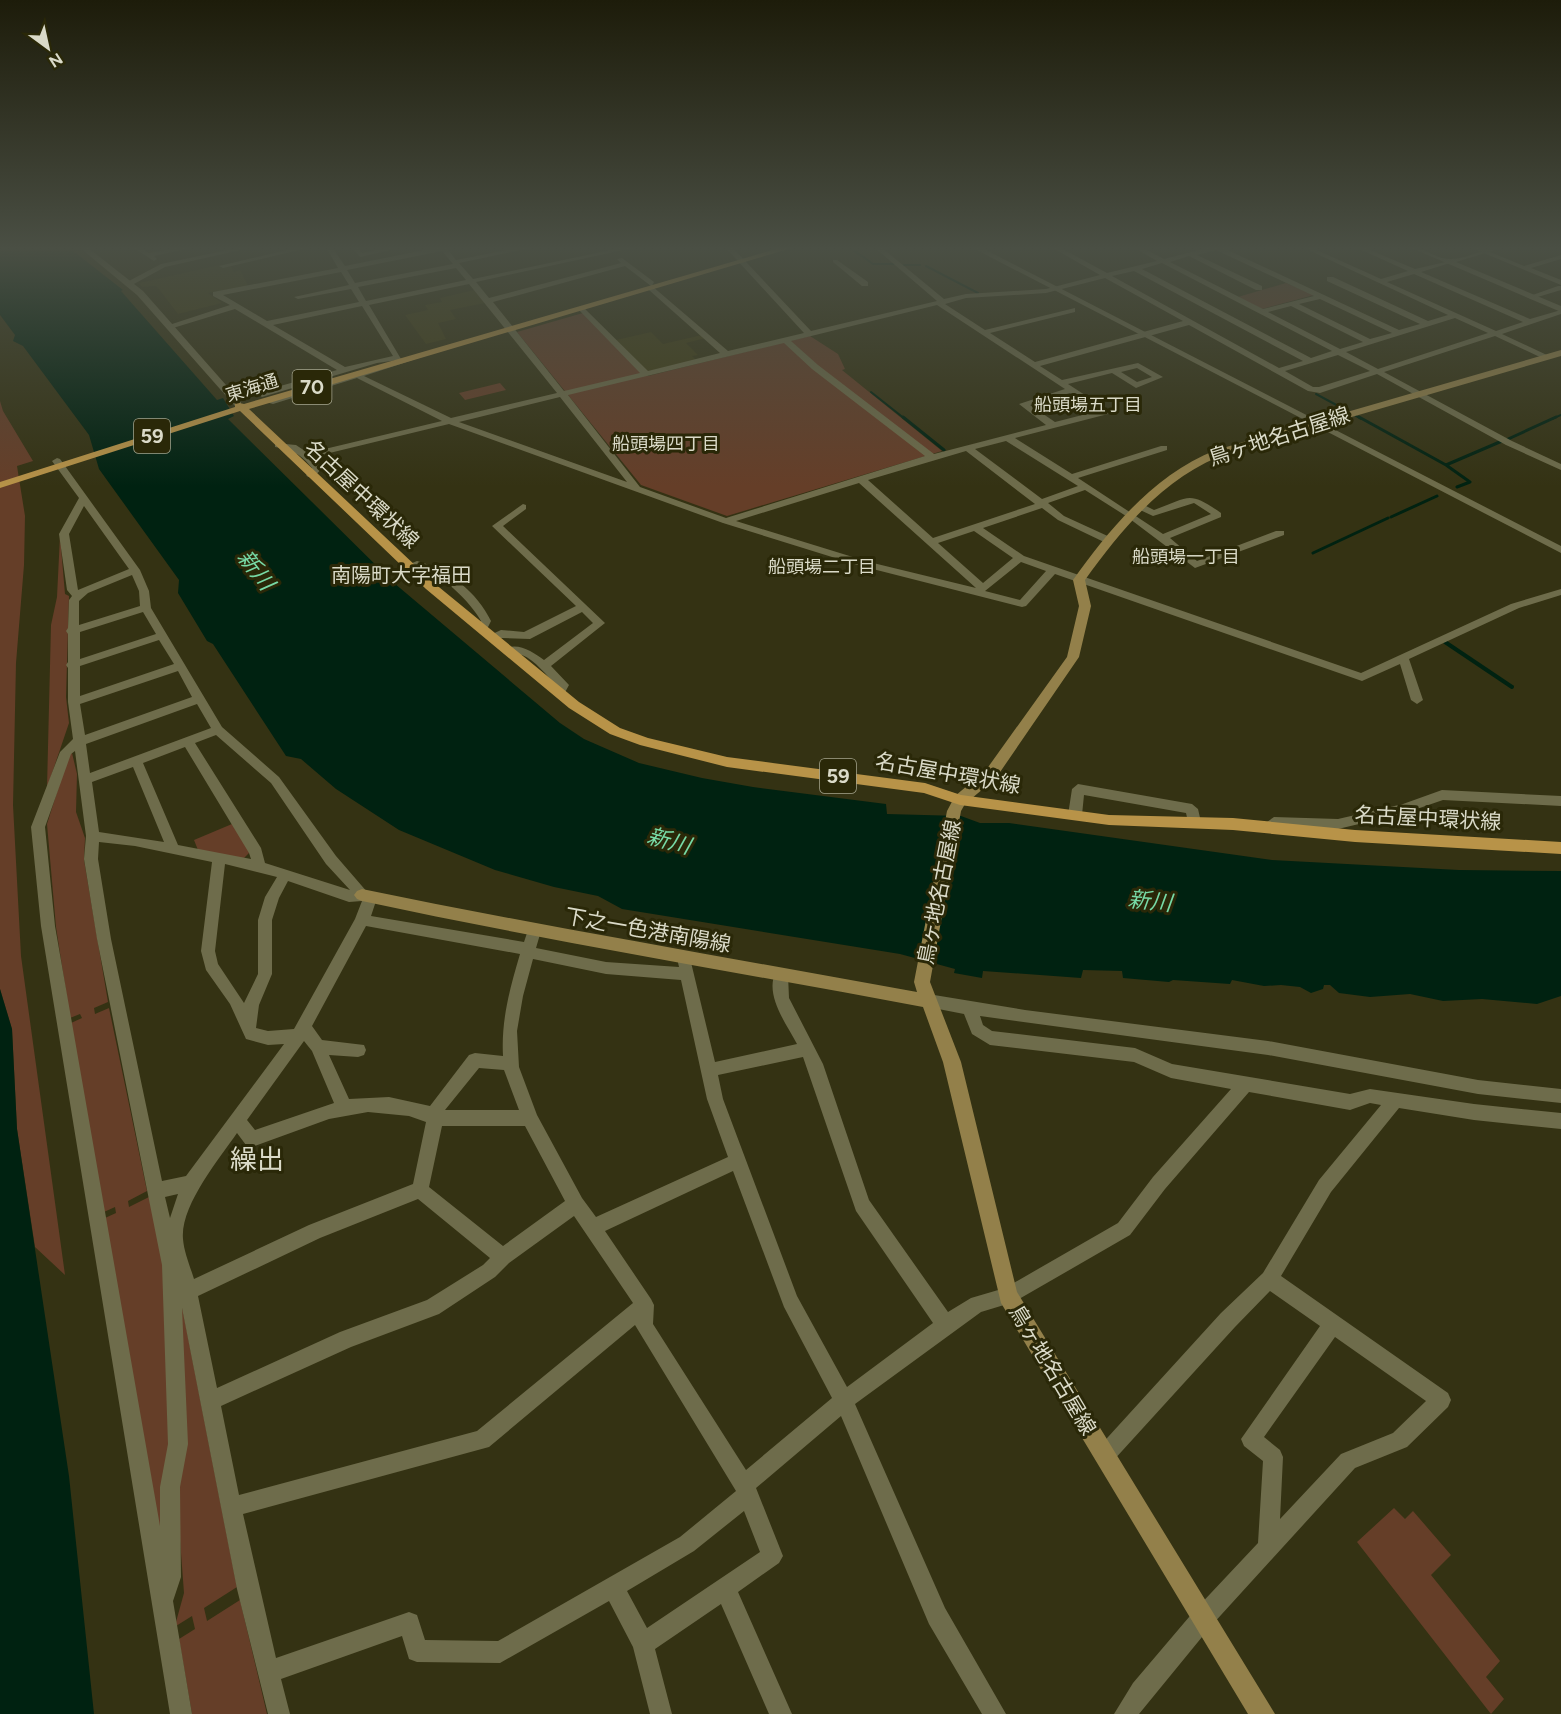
<svg xmlns="http://www.w3.org/2000/svg" width="1561" height="1714" font-family="Figtree,'Noto Sans JP',sans-serif">
<rect width="100%" height="100%" fill="#343213"/>
<path fill="#3f3c14" d="M220,265l2,3 9,-2 3,6 6,-2 8,16 -40,7 14,10 -44,11 -20,-26 -3,-2 -13,1 -3,-4z
M474,290l11,13 -35,7 6,9 -18,4 8,16 -20,5 -21,-29 23,-5 -3,-5 17,-3 -2,-4z
M651,332l12,12 39,-9 4,3 -20,5 12,12 -6,1 4,4 -50,12 -30,-32z"/>
<path fill="#653e28" d="M1286,283l28,12 -52,14 -24,-12z
M583,313l65,63 162,-40 28,18 7,15 -3,1 100,81 -215,65 -86,-31 -124,-153z
M500,383l6,7 -41,10 -6,-7z
M0,401l3,10 30,50 -16,5 8,50 -1,49 -8,98 -3,142 8,151 44,319 -30,-28 -18,-118 -5,-100 -12,-40z
M60,536l5,58 4,2 -3,101 3,26 -22,65 4,-163 6,-28z
M72,753l5,21 -1,38 9,26 -1,22 24,142 -14,6 1,6 14,-6 38,183 -19,10 1,6 20,-10 15,68 9,181 -10,118 -58,-346 11,-5 -1,-6 -11,5 -33,-189 11,-5 -2,-4 -10,4 -14,-91 -9,-103 22,-70z
M232,824l18,28 -7,7 -45,-9 -4,-10z
M178,1286l59,301 -33,21 3,13 33,-21 27,114h-75l-13,-75 16,-10 -3,-13 -16,10v-4l8,-29 -8,-107z
M1394,1508l11,11 8,-8 38,44 -20,20 69,86 -14,16 18,22 -13,15 -134,-172z"/>
<path fill="#021" d="M0,247h68l55,43 -2,1 96,109 6,-2 11,18 -6,3 166,164 166,140 24,16 55,24 63,15 51,9 133,17 1,10 74,2 19,7h29l263,37 187,10 102,1v125l-24,8 -55,-5 -39,2 -33,-7 -40,3 -31,-4 -9,-8h-6l-1,4 -12,4 -11,-6 -19,-2 -17,1 -32,-6 -2,4 -57,-4 -4,2 -46,-4 -1,-7 -39,-1 -2,8 -98,-7 -1,7 -28,-5 1,-4 -55,-15 -278,-45 -24,-13 -44,-9 -59,-17 -96,-40 -63,-41 -35,-30 -15,-3 -73,-112 -6,-3 -29,-48 1,-13 -80,-111 -10,-34 -66,-89 -10,-5 2,-6 -15,-20z
M0,989l12,40 5,100 52,347 25,238h-94z"/>
<g fill="none" stroke-linecap="round" stroke-linejoin="round">
<path stroke="#021" stroke-width="2" d="M849,247l24,17h21
M904,265h16
M926,266l52,27
M871,392l34,27
M1316,394l26,14
M1356,416l5,3
M1552,419l9,-4"/>
<path stroke="#021" stroke-width="3" d="M903,417l41,33
M1359,417l87,48 24,17 -13,5
M1506,440l50,-23
M1446,465l56,-24
M1391,517l46,-21
M1313,553l75,-35"/>
<path stroke="#021" stroke-width="4" d="M1445,642l67,45"/>
<path fill="#6e6c4b" fill-rule="evenodd" d="M132,247h7l10,6 32,-6h14l-41,9 3,3 -3,2z
M242,247h12l-89,20 -33,18 -7,-2 36,-19z
M300,247h12l-89,21 -4,-2z
M326,247h6l13,19 94,-19h7l10,13 66,-13h13l-76,16 14,16 152,-32h12l-161,35 13,16 132,-35 -4,-4 5,-1 32,24 -2,4 76,65 76,-18 -79,-86h7l79,84 126,-30 -63,-54h7l63,52 22,-5 80,-5 54,-14 -49,-28h8l48,26 50,-12 -24,-14h8l23,12 47,-12h10l178,83 21,-6 -93,-43v-4h6l95,44 20,-6 -146,-68h8l71,32 27,-8 -53,-24h8l52,22 35,-8v2l-29,9 109,47 31,-9v4l-59,20 47,22 -7,2 -47,-22 -111,36 128,69 49,23v6l-55,-25 -129,-71 -57,19 -12,-2 -119,-66 -149,41 22,14 76,-17 25,14 -27,11 -24,-15 -44,11 40,26v4l-93,24 57,36 89,-28h6v4l-89,28 85,56 48,-20 -17,-11 -41,13 -15,-7v-4h6l10,5c36,-13 34,-20 67,3v4l-51,21 27,23 79,-30h8v4l-89,33 -69,-52 -41,-26 -37,13 16,13 48,22v4h-8l-46,-22 -16,-12 -59,20 41,28 337,117 150,-69 50,-15v6l-42,13 -110,51 14,41 -6,4 -6,-4 -11,-36 -38,17 -307,-107 -29,32 -4,1 -161,-41 -138,-43 -274,-99 -136,33 9,11 -8,9h-6l-2,-2 6,-7c-11,-14 -20,-18 -37,-21v-4l21,2 12,8 134,-32 -85,-43 -84,26 -7,-2 132,-42 -21,3 -115,34 -4,-3 1,-2 78,-22 -102,-61 -62,19 -7,-2 64,-21 -17,-9v-4l125,-24zM1216,250l98,46 -51,13 -93,-47 19,-6 67,34h6v-4l-65,-31zM442,251l11,13 -98,19 -8,-13zM1162,263l170,88 -21,7 -169,-89zM625,266l26,20 -2,4 71,63 -72,18 -66,-65 -4,2 1,2 61,63 -76,18 -71,-89zM456,268l10,12 -100,21 -8,-14zM1134,271l169,90 -24,7 -167,-92zM341,272l8,13 -55,12 4,2 53,-10 8,13 -92,19 -44,-26zM1414,274l109,48 -27,9 -109,-49zM1105,278l78,43 -148,41 -45,-29 85,-21v-4l-90,22 -40,-26 21,-6 80,-5zM469,284l88,109 -106,25 -87,-42 64,-21 -4,-2 -23,6 -32,-54zM1320,299l72,34 -22,6 -71,-35zM937,305l128,84 -46,15 27,21 -112,29 -116,-89 -27,-24zM362,306l31,50 -48,11 -72,-42zM1291,306l72,36 -23,7 -72,-37zM1455,318l33,15 -110,36 -32,-17zM784,343l28,26 113,87 -199,62 -86,-31 -72,-92zM1338,355l32,16 -51,16h-6l-28,-16zM1137,368l15,9 -15,5 -16,-10zM1070,393l28,18 -43,11 -25,-17zM560,397l67,85 -168,-60zM1006,441l72,45 -36,13 -67,-50zM966,451l69,53 -102,34 -65,-58zM859,483l117,105 -107,-26 -133,-41zM974,531l39,27 -30,25 -45,-40zM1021,562l25,9 -26,29 -35,-9z
M352,247h6l4,6 29,-6h13l-44,10z
M1469,247h9l46,19 37,-11v4l-30,9 30,12v5z
M833,260h4l31,22v4h-6l-29,-24z
M1558,286h3v4l-30,9 -4,-2z
M57,458l3,1 80,111 9,21 2,17 71,119 57,50 57,79 32,37 7,1 2,4 -6,18 153,26 5,-15 5,-2 5,2 2,4 -5,17 70,14 73,5 -2,-9 2,-4 5,-2 5,2 26,108 82,-18c-11,-21 -33,-49 -21,-73l5,-2 5,2 2,4 1,23 34,66 46,136 79,112 23,-14 34,-10 113,-65 35,-46 78,-88 -60,-11 -37,-16 -144,-17 -18,-11 -8,-20 -41,-8 -3,-5 3,-5 5,-2 97,16 243,31 210,39 83,9v14l-83,-9 -210,-39 -288,-39 3,9 9,6 143,17 37,16 178,30 20,-5 104,15 87,9v16l-87,-9 -75,-12 -68,84 -50,84 167,117 3,7 -3,7 -41,40 -52,21 -144,158 -72,88h-25l19,-31 62,-73 63,-67 5,-82 -19,-15 -3,-7 79,-113 -50,-35 -35,36 -123,135 -7,3 -7,-3 -3,-7 3,-7 123,-135 42,-40 56,-93 62,-75 -11,-2 -20,7 -101,-18 -84,97 -35,46 -116,67 -33,10 -126,92 90,204 61,106h-24l-53,-90 -88,-208 -85,72 27,68 -4,7 -41,29 54,122h-23l-48,-110 -66,45 17,65h-22l-17,-67 -24,-46 -109,62 -83,-1 -8,-3 -7,-23 -121,43 9,35h-22l-31,-125 -55,-281 6,136 -8,43 1,90 -8,24 19,113h-22l-129,-788 -10,-99 29,-75 13,-13 -5,-37v-34l-2,-3 2,-3v-28l-2,-3 2,-3 1,-28 3,-4 -5,-6 -8,-56 20,-36 -27,-37zM84,506l45,63 -51,21 -9,-56zM132,575l7,16 1,15 -61,19v-24l9,-8zM143,612l13,22 -76,25v-27zM159,640l15,24 -94,32v-30zM178,671l14,26 -107,38 -5,-31zM197,704l14,24 -121,45 -4,-29zM216,735l55,48 55,81 24,26 -85,-27 -4,-15 -66,-105zM185,747l64,106 2,6 -73,-14 -35,-82zM75,751l11,85 -2,23 13,80 65,326 6,179 -8,43v39l-105,-600 -10,-99 26,-73zM133,767l31,75 -65,-10 -7,-50zM99,842l36,4 77,16 -11,89 5,19 24,34 16,35 22,6 16,-1 -98,132 -24,5 -51,-242 -13,-80zM225,864l52,13 -12,20 -7,23v54l-14,29 -26,-39 -3,-13zM288,881l61,21 13,-1 -7,18 -61,110 -26,2 -12,-3 3,-23 13,-31v-54l7,-22zM366,926l154,28c-10,34 -19,66 -17,102l-28,-3 -6,2 -39,51 -41,-9 -40,2 -20,-44 29,2 6,-2 2,-5 -2,-5 -42,-5 -10,-14zM533,959l73,15 75,6 26,119 21,58 -132,60 -14,-19 -45,-83 -18,-48 -2,-36 6,-35zM304,1041l8,10 22,52 -79,27 -8,-10zM803,1057l53,154 77,112 -86,64 -50,-91 -74,-197 -5,-24zM479,1068l25,2 15,40h-74zM368,1112l41,4 17,6 -13,62 -104,41 -115,54c-4,-13 -10,-27 -11,-40 -3,-33 36,-80 54,-106l9,12 6,2 77,-28zM442,1126h83l40,75 -62,45 -74,-59zM733,1171l51,136 48,91 -86,72 -93,-146 1,-19 -3,-6 -46,-68zM178,1194l-8,24 -5,-21zM418,1199l72,59 -7,7 -56,35 -87,32 -123,56 -19,-92 122,-58zM574,1216l59,87 -156,128 -238,64 -18,-89 130,-59 88,-33 56,-37 14,-14zM635,1325l101,166 -56,46 -182,104 -73,-1 -8,-25 -8,-3 -133,46 -33,-144 246,-67zM1335,1337l91,64 -33,32 -52,21 -61,65 3,-62 -3,-7 -16,-13zM744,1511l16,41 -113,76 -20,-37 67,-40z
M523,504l3,1v4l-23,17 102,97 -54,43 18,19 -6,11 -4,1 -6,-4 4,-7c-10,-10 -22,-26 -35,-31 -8,-2 -13,1 -20,-4 13,-11 31,1 42,9l49,-37 -11,-11 -52,27 -28,-1 -10,3 -6,-4 15,-7 23,2 52,-26 -84,-80z
M417,561c32,9 60,31 74,60l-5,10h-8l-2,-2 5,-8c-10,-19 -48,-58 -71,-52l-5,-3z
M1078,784l114,20 6,5 3,13 -7,5 -5,-1 -3,-13 -102,-18 -2,20 -7,5 -7,-5 4,-26z
M1442,790l119,6v10l-118,-6 -38,13 -67,16 -57,-2 -1,6 -5,1 -7,-5 -1,-7 7,-5 64,2 65,-15z"/>
<path fill="#6e6c4b" fill-rule="evenodd" d="M79,247h8l56,44 98,111v4h-6l-98,-111z
M971,247h9l581,299v7z
M1409,247c15,-1 26,12 40,12 16,1 37,-12 56,-12l-49,15 105,44v6z"/>
<path fill="#93804a" fill-rule="evenodd" d="M1561,350v6l-330,96c-64,22 -108,75 -146,128l6,26 -12,51 -83,121 -31,26 -4,7 -31,171 31,80 56,230 258,422h-27l-247,-411 -58,-241 -20,-55c-187,-35 -375,-66 -561,-106l-5,-2 -3,-4 3,-4 5,-2c184,38 370,69 555,103l-3,-10 33,-171 8,-15 31,-26 81,-113 12,-51 -6,-26c37,-52 82,-106 143,-130z"/>
<path fill="#b89348" fill-rule="evenodd" d="M783,247h12l-546,162 185,174 145,119 41,26 28,10 79,19 198,26 36,12 148,20 124,3 122,12 206,12v12l-206,-12 -122,-12 -124,-5 -149,-20 -36,-12 -197,-26 -87,-22 -30,-11 -41,-26 -143,-119 -186,-178 -240,77v-6l235,-75v-5l9,2z"/>
</g>
<linearGradient id="sky" x2="0" y2="1"><stop stop-color="#1d1c0a"/><stop offset="0.51" stop-color="#4a4f44"/><stop offset="1" stop-color="#4a4f44" stop-opacity="0"/></linearGradient>
<rect width="1561" height="487" fill="url(#sky)"/>
<g text-anchor="middle" dominant-baseline="central" stroke-width="6" stroke-linejoin="round" paint-order="stroke">
<g font-size="18" fill="#dadac8" stroke="#2a2808">
<text transform="translate(252 388) rotate(-17)">東海通</text>
</g>
<g font-size="18" fill="#dadac8" stroke="#2a2808">
<text x="1088" y="405">船頭場五丁目</text>
<text x="666" y="444">船頭場四丁目</text>
<text x="1186" y="557">船頭場一丁目</text>
<text x="822" y="567">船頭場二丁目</text>
</g>
<g fill="#2a2808" stroke="#a5a58e" stroke-width="1.5">
<rect x="292.5" y="370" width="39" height="34" rx="4.5"/>
<rect x="134" y="419" width="36" height="34" rx="4.5"/>
<rect x="820" y="759" width="36" height="34" rx="4.5"/>
</g>
<g font-size="20" font-weight="bold" fill="#dadac8">
<text x="312" y="387">70</text>
<text x="152" y="436">59</text>
<text x="838" y="776">59</text>
</g>
<g font-size="20" fill="#dadac8" stroke="#2a2808">
<text x="401" y="575">南陽町大字福田</text>
</g>
<g font-size="21" fill="#dadac8" stroke="#2a2808">
<text transform="translate(1279 436) rotate(-18)">鳥ヶ地名古屋線</text>
<text transform="translate(362 494) rotate(43)">名古屋中環状線</text>
<text transform="translate(948 773) rotate(10)">名古屋中環状線</text>
<text transform="translate(1428 818) rotate(3)">名古屋中環状線</text>
<text transform="translate(939 892) rotate(-79)">鳥ヶ地名古屋線</text>
<text transform="translate(648 930) rotate(10)">下之一色港南陽線</text>
<text transform="translate(1053 1370) rotate(59)">鳥ヶ地名古屋線</text>
</g>
<g font-size="22" font-style="italic" fill="#77daa6" stroke="#2a2808">
<text transform="translate(256 570) rotate(52)">新川</text>
<text transform="translate(669 841) rotate(15)">新川</text>
<text transform="translate(1150 901) rotate(6)">新川</text>
</g>
<g font-size="27" fill="#dadac8" stroke="#2a2808">
<text x="257" y="1159">繰出</text>
</g>
</g>
<g transform="translate(48 48) rotate(147)" stroke="#2a2808" stroke-width="4.5" paint-order="stroke">
<path d="M0-4.5L10 22L0 15L-10 22Z" fill="#dadac8"/>
<text y="-9" font-size="16" font-weight="bold" text-anchor="middle" fill="#dadac8">N</text>
</g>
</svg>
